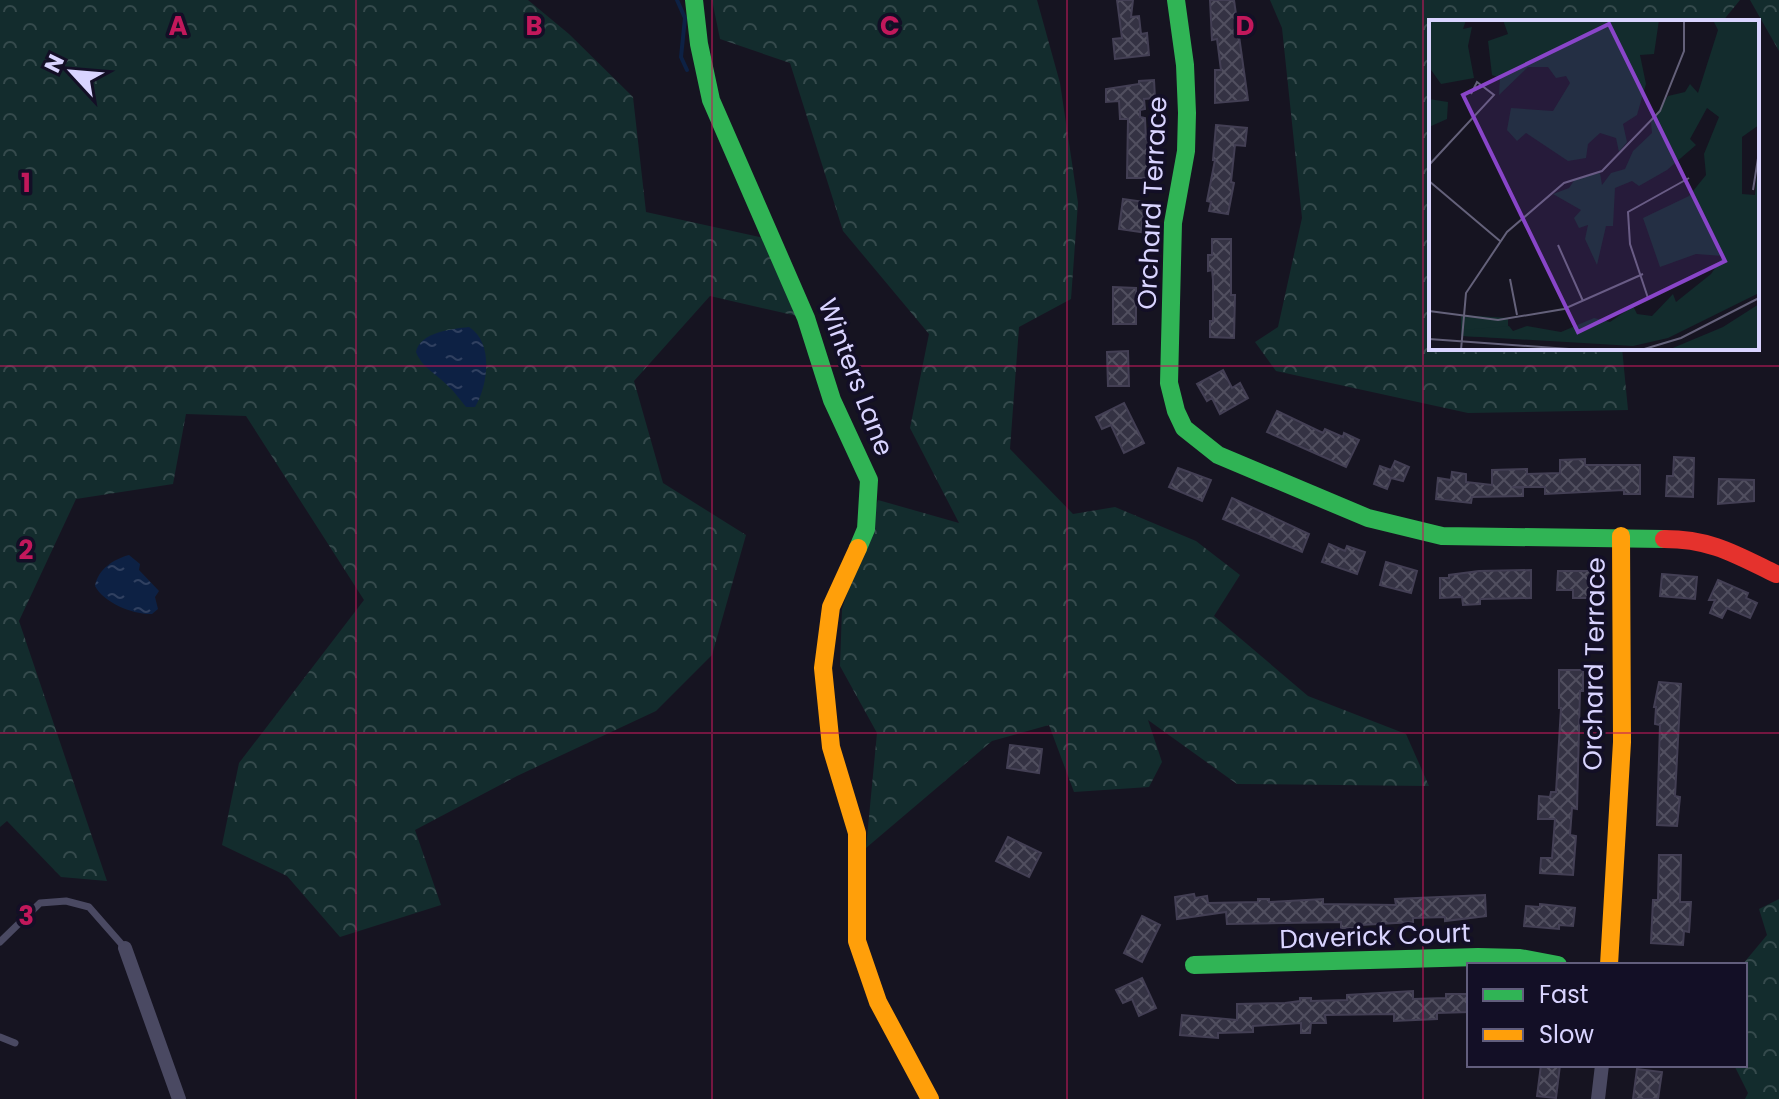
<svg xmlns="http://www.w3.org/2000/svg" width="1779" height="1099" font-family="Poppins,sans-serif">
<defs>
<pattern id="forest-crowns" width="20" height="18" patternUnits="userSpaceOnUse" patternTransform="scale(2)"><rect width="20" height="18" fill="#132c2d"/><path d="M2 6a3 3 0 1 1 6 0M12 15a3 3 0 1 1 6 0" fill="none" stroke="#354a4c"/></pattern>
<pattern id="water-ripples" width="26" height="14" patternUnits="userSpaceOnUse" patternTransform="scale(2)"><rect width="26" height="14" fill="#0d2144"/><path d="M2 4q2-2 4 0t4 0M15 11q2-2 4 0t4 0" fill="none" stroke="#304060"/></pattern>
<pattern id="building-cross-hatch" width="8" height="8" patternUnits="userSpaceOnUse" patternTransform="scale(2)"><rect width="8" height="8" fill="#343243"/><path d="M0 0l8 8M0 8l8-8" fill="none" stroke="#514f5f"/></pattern>
</defs>
<rect width="100%" height="100%" fill="#161421"/>
<path fill="url(#forest-crowns)" d="M0,0h528l41,34 64,63 13,115 127,28 33,78 -96,-22 -76,85 29,102 83,52 -34,120 -56,56 -139,65 -102,54 26,75 -101,32 -53,-61 -65,-31 17,-82 125,-163 -118,-184 -60,-2 -13,70 -97,15 -57,122 88,260 -46,-4 -54,-56 -7,6z
M712,0h325l23,83 18,120 -7,96 -52,28 -9,122 63,65 42,-7 81,34 44,34 -26,41 94,80 98,38 23,52 -192,-2 -89,-64 14,42 -13,25 -75,5 -25,-67 -57,16 -126,107 11,-115 -37,-67 2,-57 36,-109 81,23 -49,-95 19,-94 -86,-103 -53,-168 -70,-24z
M1270,0h470l-18,22h-291v326h191l6,62 -160,3 -192,-42 -21,-29 23,-15 24,-109 -20,-190z
M1750,0h29v51z
M1779,899v200h-34l3,-6 -14,-28h11v-100h-3l25,-30 -8,-26z"/>
<path fill="url(#water-ripples)" d="M469,327c25,15 19,59 6,80h-9c-6,-7 -11,-15 -18,-21 -11,-12 -26,-18 -32,-34 4,-20 36,-23 53,-25z
M129,555l11,9 -1,6 20,21 -4,6 3,12 -6,5c-18,1 -48,-11 -57,-28 3,-17 19,-27 34,-31z"/>
<g fill="none" stroke-linecap="round" stroke-linejoin="round">
<path stroke="#0d2144" stroke-width="4" d="M677,0l8,18 -4,39 6,13"/>
</g>
<path fill="url(#building-cross-hatch)" stroke="#433f54" stroke-width="2" d="M1117,0h16l-2,17 8,-1 2,18 6,-1 2,22 -34,4 -2,-20 9,-1z
M1210,0h24l14,100 -33,3v-33h6l-4,-31 -5,1z
M1154,80l1,18 -11,1 1,10 -5,1v7l5,1 1,21h4l-1,39h-22l1,-59h-8l-1,-18 -13,1v-13l33,-5v-3z
M1216,125l31,3 -2,18 -10,-1 -4,37 3,1 -6,31 -19,-3 2,-9 -4,-1 8,-41h-2z
M1123,199l22,3 -4,30 -22,-3z
M1212,239h19v56h4l-1,43 -24,-1v-16h3v-41l-1,-10 -4,1v-16h4z
M1113,287l23,1v36h-23z
M1128,351l1,35h-21l-1,-34z
M1223,370l9,18 8,-5 8,15 -28,16 -8,-16 -5,3 -10,-17z
M1124,403l20,40 -20,10 -13,-28 -9,4 -6,-12z
M1277,411l46,22 2,-4 18,8 1,-4 15,7 -13,27 -79,-35z
M1674,457l20,1 -1,39 -27,-1 1,-20h6z
M1585,459v6h55v29h-16v-4l-79,4v-7h-33l11,1v8l-51,1 -1,6 -35,-4 2,-21 13,2 1,-8 14,2v8l26,3v-15l35,-1v5l33,-1v-13z
M1395,461l14,6 -6,14 -12,-3 -4,11 -13,-5 6,-18 11,4z
M1178,468l33,12 -9,21 -33,-14z
M1719,479l35,1v21l-36,3z
M1232,498l77,36 -7,18 -79,-33z
M1329,544l16,7 2,-5 18,6 -8,22 -35,-12z
M1386,562l31,9 -6,22 -31,-8z
M1531,570v28l-51,1v5l-17,1 -1,-8 -22,1v-20h9v-3l30,-4z
M1558,571h36v19h-3v8h-18v-8h-16z
M1662,574l35,3 -2,22 -35,-3z
M1718,580l30,13 -2,5 11,5 -7,15 -23,-10 -5,10 -12,-5 5,-13h-6z
M1559,670h24v21h-3l-3,118 -5,-1 -2,27 6,1 -3,39 -33,-2 1,-15h11l3,-39h-17l1,-23 11,1 1,-5h5l5,-84h-2z
M1659,682l22,2 -6,112 5,1 -3,29 -20,-1 3,-100 -5,-1 1,-17h-2z
M1010,745l32,4 -3,24 -32,-5z
M1008,837l33,16 -12,24 -33,-16z
M1659,855h22l-1,47h11l-2,30 -5,-1 -1,14 -32,-2 2,-43h5z
M1194,894l1,4 12,-2 1,7 50,-1v-3h11v3l54,-3v5l73,1 -1,-6 90,-4 1,21 -41,5v-4l-32,1v4l-52,3v3h-20v-6l-114,2 -1,-12 -49,7 -2,-22z
M1540,904l35,4 -2,18 -14,-1v4l-35,-3 2,-20 14,1z
M1142,916l18,9 -18,37 -18,-9z
M1142,978l14,30 -17,8 -7,-17 -9,4 -7,-13z
M1413,991v8l33,-1v-4h23v18l-32,1v6l-43,2v-7l-69,1 1,8h-15l-1,10h-9v-10l-48,3v6l-35,1v5l-38,-3 2,-20 55,5v-16l48,-1 15,-2v-3h11v3l36,-1v-5z
M1541,1065h19l-4,33 -19,-2z
M1637,1069l25,3 -4,27h-25z"/>
<g fill="none" stroke-linecap="round" stroke-linejoin="round">
<path stroke="#4a4962" stroke-width="7" d="M0,942l40,-39 26,-2 23,6 36,41
M0,1037l15,6"/>
<path stroke="#4a4962" stroke-width="14" d="M125,948l54,151
M1598,1099l4,-34"/>
<path stroke="#30b455" stroke-width="18" d="M694,0l5,44 12,56 95,218 26,82 37,80 -3,49 -8,19
M1176,0l9,65 2,48 -1,38 -13,72 -4,160 7,28 8,17 34,27 150,63 74,18 222,3
M1194,965l284,-8 42,1 38,7"/>
<path stroke="#ff9f0a" stroke-width="18" d="M858,548l-27,59 -8,61 8,79 26,86v108l21,61 52,97
M1609,965l13,-223 -1,-206"/>
<path stroke="#e5322d" stroke-width="18" d="M1664,539c47,0 71,15 112,35"/>
</g>
<path fill="none" stroke="#c2185b" stroke-width="2" stroke-opacity="0.55" d="M356,0v1099M712,0v1099M1067,0v1099M1423,0v1099M0,366h1779M0,733h1779"/>
<g text-anchor="middle" dominant-baseline="central" stroke-width="7" stroke-linejoin="round" paint-order="stroke">
<g font-size="26" fill="#d9d4ff" stroke="#130f26">
<text transform="translate(1152 203) rotate(-87)">Orchard Terrace</text>
<text transform="translate(856 377) rotate(69)">Winters Lane</text>
<text transform="translate(1594 664) rotate(-89)">Orchard Terrace</text>
<text transform="translate(1375 936) rotate(-2)">Daverick Court</text>
</g>
</g>
<g transform="translate(1429 20)">
<rect width="330" height="330" fill="#161421"/>
<path d="M32,295l47,3v20l-47,-2z" fill="#132c2d"/>
<path d="M0,0h37l-3,9 9,-2 -4,19 6,32 -33,6 -12,-17zM74,0h156l-5,34 -14,1 6,29 -9,31 -14,9 4,18 -8,10 -3,-14 -16,-5 -12,11 -2,14 -18,3 -42,-28 -9,8 -10,-11 4,-22 42,3 17,-28 -4,-7 -10,2 -8,-11h-20l-29,28 1,-17 -8,-3 -4,-34 20,-7zM284,0h46v105l-17,12v57l13,1 4,-40v138l-91,45 -35,8 -170,-10v-6l46,-4 4,5 14,-5 34,6 33,-14 16,4 23,-16 4,8 15,2 21,-22 3,8 35,-28 12,-18 -27,-2 -36,13 -17,-49 46,-22 17,-21 -2,-21 15,-37 -12,-9 -17,31 6,6 -29,25 -28,16 -7,-5 -17,7 -2,38h-7l-9,39 -12,-26 3,-14 -9,3 -5,-10 7,-8 -28,-16 16,-6 6,-9 25,-6 2,12 9,-12 14,-4 8,-18 19,-18 -1,-11 17,-26 17,-4 5,-8 8,9 20,-63zM0,79l19,3 -1,17 -18,8zM330,284v46h-91l55,-23z" fill="#132c2d"/>
<path fill="none" stroke="#64617a" stroke-width="2" d="M0,145l65,-70 -17,-13 -6,12M0,161l71,60M324,170l6,-38M129,225l25,56M81,259l7,36M219,278l-18,-54 -2,-32 61,-34M0,291l69,9 66,-11 79,-35M0,319l154,11M32,330l5,-57 41,-61 57,-49 38,-12 58,-60 24,-60v-31M212,330l40,-12 78,-40"/>
<path fill="#8945c9" fill-opacity="0.15" stroke="#8945c9" stroke-width="4" d="M180,4l116,237 -147,71 -115,-237z"/>
<rect width="330" height="330" fill="none" stroke="#d9d4ff" stroke-width="4"/>
</g>
<g font-size="26" text-anchor="middle" font-weight="bold" fill="#c2185b" stroke="#130f26" stroke-width="7" stroke-linejoin="round" paint-order="stroke">
<text x="178" y="35">A</text>
<text x="534" y="35">B</text>
<text x="890" y="35">C</text>
<text x="1245" y="35">D</text>
<text x="26" y="192">1</text>
<text x="26" y="559">2</text>
<text x="26" y="925">3</text>
</g>
<rect x="1467" y="963" width="280" height="104" fill="#130f26" stroke="#625e7d" stroke-width="2"/>
<rect x="1483" y="989" width="40" height="12" fill="#30b455" stroke="#625e7d" stroke-width="2"/>
<text x="1539" y="1003" font-size="24" fill="#d9d4ff">Fast</text>
<rect x="1483" y="1029" width="40" height="12" fill="#ff9f0a" stroke="#625e7d" stroke-width="2"/>
<text x="1539" y="1043" font-size="24" fill="#d9d4ff">Slow</text>
<g transform="translate(72 72) rotate(296)" stroke="#130f26" stroke-width="6" paint-order="stroke">
<path d="M0-6L14 30L0 20L-14 30Z" fill="#d9d4ff"/>
<text y="-12" font-size="22" font-weight="bold" text-anchor="middle" fill="#d9d4ff">N</text>
</g>
</svg>
